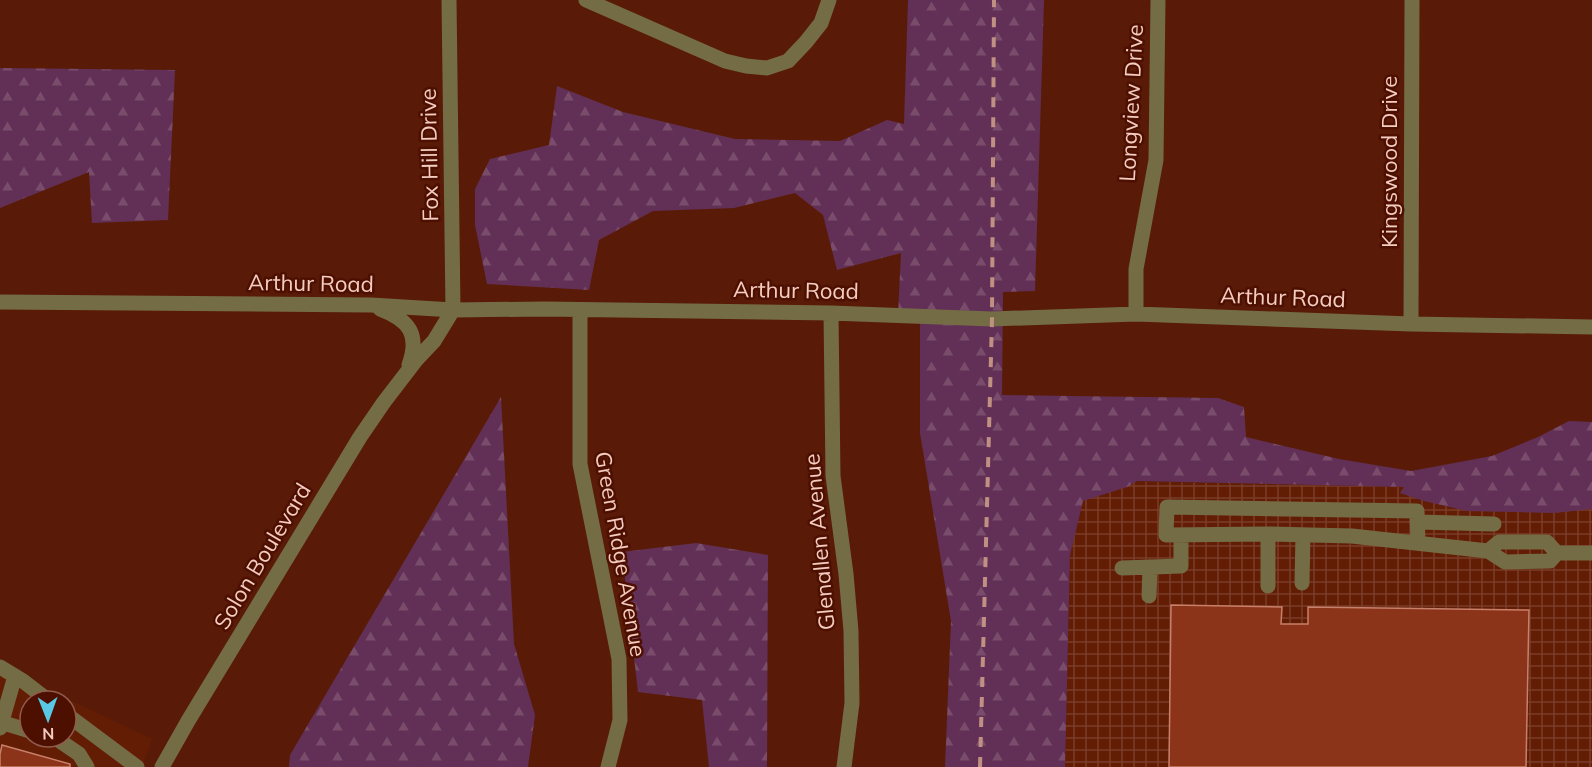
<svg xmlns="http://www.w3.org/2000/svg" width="1592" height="767" font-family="Mulish,sans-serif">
<defs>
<pattern id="industrial-grid" width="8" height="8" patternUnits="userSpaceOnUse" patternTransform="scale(1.5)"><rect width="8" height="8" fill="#631d05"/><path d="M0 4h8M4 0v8" fill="none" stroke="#7a3d28"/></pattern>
<pattern id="forest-firs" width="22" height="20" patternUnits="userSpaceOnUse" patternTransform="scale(1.5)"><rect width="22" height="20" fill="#622f56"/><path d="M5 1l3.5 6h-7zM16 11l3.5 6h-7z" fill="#794c6c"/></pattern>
</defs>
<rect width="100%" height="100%" fill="#591b07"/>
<path fill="#631d05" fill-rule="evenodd" d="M0,667l152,72 -10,28h-142zM30,701h36v36h-36z"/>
<path fill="url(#industrial-grid)" d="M1072,480l520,11v276h-527z"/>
<path fill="url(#forest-firs)" d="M908,0h136l-9,291 -32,1 -1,103 216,3 26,9 2,30 93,22 72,12 81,-15 46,-19 31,-16 23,1v87l-38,4 -87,-2 -43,-10 -24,-8 4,-6 -267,-6 -10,6 -44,14 -13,54 -5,212h-120l6,-146 -31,-188v-117l-22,-1 3,-62 -64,17 -14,-55 -28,-22 -61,15 -81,3 -54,29 -10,50 -102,-6 -12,-59v-36l15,-30 59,-14 8,-59 66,26 112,27 105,2 47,-21 17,4z
M0,68l175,2 -7,150 -76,3 -3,-51 -89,36z
M501,397l13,247 21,71 -7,52h-239l1,-12z
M696,543l72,12 -1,212h-58l-7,-67 -64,-8 -16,-140z"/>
<path fill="#8b3419" stroke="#c9806a" stroke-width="1.5" d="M1171,605l111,2 -1,17h27v-17l221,3 -3,157h-357z
M2,745l68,19v3h-70v-13z"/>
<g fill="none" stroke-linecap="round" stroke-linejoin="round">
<path stroke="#746c45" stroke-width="15" d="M449,0l4,310
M586,0l139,61 21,5 21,2 21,-7 18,-19 15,-19 8,-23
M0,302l371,3 82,5 91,-1 287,4 161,6 144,-5 275,10 181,3
M380,309c29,11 40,25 29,56
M580,311v153l39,195 1,61 -12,47
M831,313l2,163 13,98 5,57 1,72 -8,64
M1136,314v-45l20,-109 2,-160
M1411,324l1,-324
M1417,522l77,2
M1418,543l-1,-32 -250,-4 -1,28 102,-1 84,2 136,15 17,11 45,-1 7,-8
M1488,551l11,-9h48l10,11h35
M1122,568l59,-2v-31
M1302,583l1,-48
M1268,586v-52
M1149,596l1,-29
M0,667l23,14 26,20
M66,714l71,53
M0,722l30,9
M0,728l15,-52
M49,737l8,2 22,15 8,13
M162,767l26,-46 172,-284 24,-35 33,-43 17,-18 19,-31"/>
<path stroke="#c09182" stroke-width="4" stroke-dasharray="10 10" stroke-linecap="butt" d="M980,767l12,-448 2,-319"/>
</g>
<g text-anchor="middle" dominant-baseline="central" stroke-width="5" stroke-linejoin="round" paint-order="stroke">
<g font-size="22" fill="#f4ccc0" stroke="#4d0f00">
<text transform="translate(1131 103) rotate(-87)">Longview Drive</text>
<text transform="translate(429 155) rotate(-91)">Fox Hill Drive</text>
<text transform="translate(1389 162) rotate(-90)">Kingswood Drive</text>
<text transform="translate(311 283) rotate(1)">Arthur Road</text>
<text transform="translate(796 290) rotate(1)">Arthur Road</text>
<text transform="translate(1283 297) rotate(2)">Arthur Road</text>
<text transform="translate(819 542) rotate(-95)">Glenallen Avenue</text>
<text transform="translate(621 554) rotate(80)">Green Ridge Avenue</text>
<text transform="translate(262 556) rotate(-59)">Solon Boulevard</text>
</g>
</g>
<g transform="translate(48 719) rotate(179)"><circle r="28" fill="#4d0f00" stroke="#905b4d" stroke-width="1.5"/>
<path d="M0-4.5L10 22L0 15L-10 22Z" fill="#59c8e4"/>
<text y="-9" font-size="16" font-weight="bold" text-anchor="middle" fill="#f4ccc0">N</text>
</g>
</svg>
